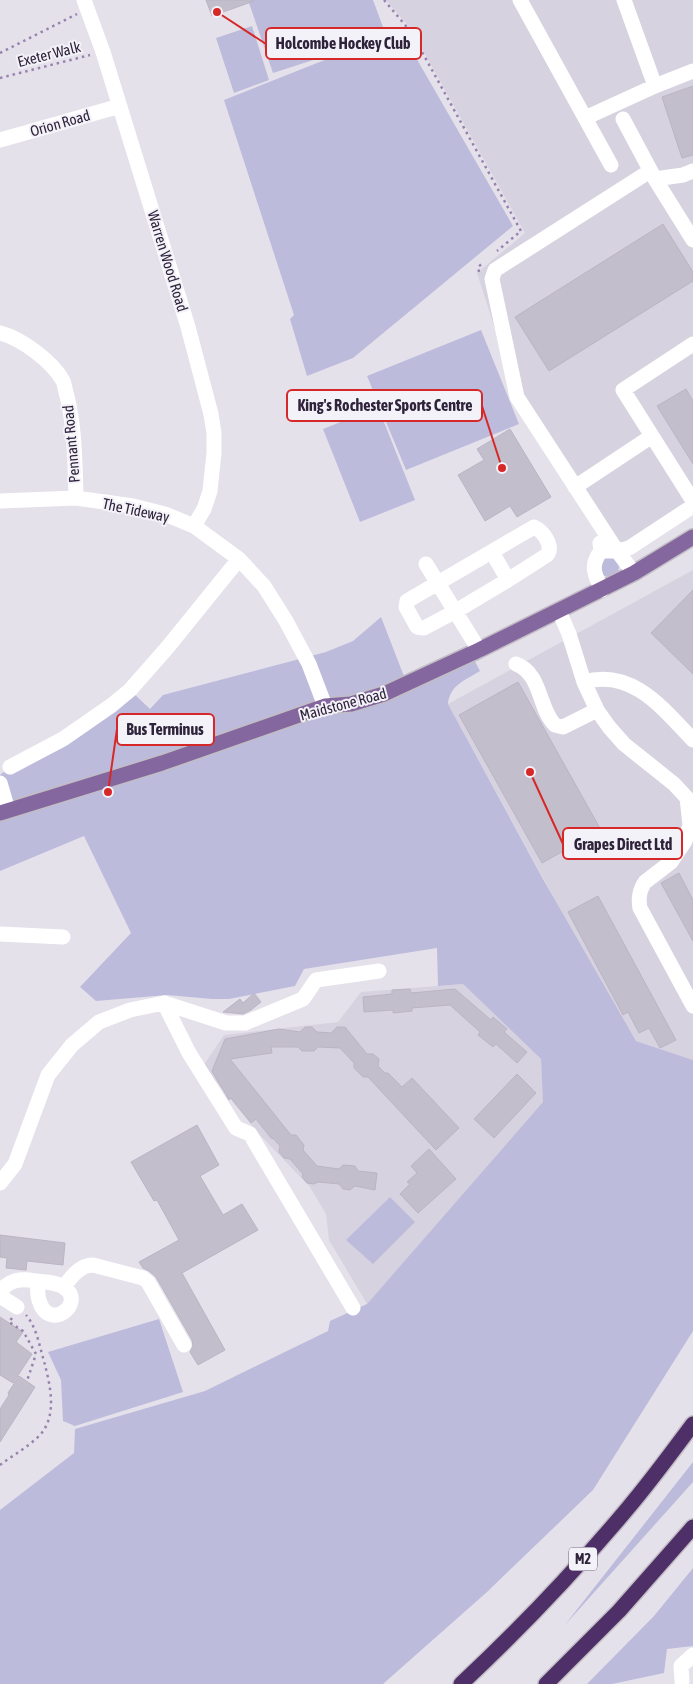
<svg xmlns="http://www.w3.org/2000/svg" width="693" height="1684" font-family="'Asap Condensed',sans-serif">
<rect width="100%" height="100%" fill="#e5e1eb"/>
<path fill="#d7d2df" d="M386,0h307v508l-80,56 -10,-24 -86,-143 -40,-124 48,-40 -114,-204z
M693,570v490l-57,-19 -35,-57 -153,-280z
M463,984l78,75 3,43 -177,202 -38,-64 -3,-26 -16,-27 -51,-53 -56,-68 21,-31 114,-13 23,-30z"/>
<path fill="#bdbbdc" d="M248,0h125l13,35 14,-5 113,196 -160,132 -46,18 -17,-57 4,-4 -70,-215 151,-60 -102,33z
M252,26l17,54 -35,13 -18,-55z
M481,330l38,94 -113,46 -39,-94z
M378,407l37,93 -55,22 -37,-93z
M599 567a10 10 0 1 1 20 0a10 10 0 1 1-20 0Z
M381,617l26,67 64,-30 9,17c-16,10 -30,14 -32,33l95,175 93,162 57,19v271l-100,159 -106,102 -104,92h-383v-174l74,-57 1,-24 130,-38 123,-60 2,-10 37,-17 176,-202 -2,-43 -78,-75 -25,2 -1,-38 -133,21 -9,17 -66,13h-17l-45,-4 -71,6 -16,-14 51,-54 -47,-97 -84,35v-96l10,-8 120,-77 20,19 13,-14 163,-43 27,-11z
M390,1197l25,25 -42,42 -27,-24z
M159,1319l24,73 -108,34 -12,-5 -2,-41 -13,-28z
M693,1462v20l-129,144z
M693,1568v78l-26,3 -3,24 -52,11h-25l67,-68z"/>
<path fill="#c3becc" stroke="#bab4c5" d="M206,0h48v1l-42,15z
M693,86v69l-11,3 -20,-61z
M663,224l30,48v9l-144,90 -34,-54z
M686,389l7,12v63l-36,-58z
M510,429l41,68 -34,20 -7,-11 -25,15 -27,-46 26,-15 -7,-11z
M693,590v84l-42,-41z
M518,682l83,148 -59,33 -83,-148z
M679,873l14,27v41l-32,-58z
M598,896l78,144 -16,8 -11,-20 -10,5 -11,-21 -5,3 -55,-103z
M410,989l1,4 44,-4 36,31 2,-3 14,12 -3,3 23,20 -10,11 -21,-19 -3,3 -15,-12 2,-3 -30,-27 -38,3v3l-19,2v-3l-29,2 -1,-15 29,-3v-4z
M254,993l7,9 -10,8 -8,4 -20,-2 17,-13 3,4z
M305,1027h7l5,5 14,1 6,-6h8l22,27h6l6,5 -1,7 7,7h3l14,14 10,-9 47,50 -23,22 -68,-73h-5l-9,-9v-5l-14,-15 -22,-1 -4,4h-12l-4,-4h-27l1,6 -42,6 61,76h5l8,10 -1,5 14,16 22,3 4,-4 12,1 3,5 19,2 -2,17 -20,-4 -5,4 -7,-1 -4,-5 -21,-2 -4,2 -7,-1 -5,-6 1,-3 -13,-15 -6,-1 -5,-6 1,-6 -6,-7 -3,-1 -15,-19 -5,4 -20,-25 -2,2 -17,-29 13,-32 54,-10 21,3z
M517,1074l19,19 -42,45 -20,-19z
M197,1125l22,40 -19,11 23,39 19,-11 16,26 -76,43 43,77 -27,15 -8,-13 3,-6 -1,-6 -36,-63 -7,-6 -6,-3 -4,-6 40,-22 -22,-40 -3,1 -23,-39z
M429,1149l27,30 -38,34 -18,-19 10,-10 -3,-2 10,-9 -6,-7z
M0,1235l65,8 -2,22 -36,-4 -1,9 -20,-2 1,-10 -7,-1z
M0,1317l23,15 -7,10 16,12 -19,29 -13,-8z
M19,1376l16,11 -35,55v-33l9,-14 -1,-2z"/>
<g fill="none" stroke-linecap="round" stroke-linejoin="round">
<g stroke="#c1bdc4" stroke-width="18">
<path id="major" d="M0,813l162,-50 163,-57 26,-2 33,-10 95,-44 155,-77 59,-36"/>
</g>
<g stroke="#c1bdc4" stroke-width="18">
<path id="highway" d="M461,1684c59,-55 115,-114 167,-176 23,-27 44,-56 65,-84
M546,1684l73,-73 74,-84"/>
</g>
<path stroke="#9783ae" stroke-width="2.5" stroke-dasharray="2.5 4" stroke-linecap="butt" d="M384,0l27,32 110,199 -24,20
M0,53l77,-39
M0,78l90,-23
M479,272l-1,-5 5,-4
M12,1318l-3,4 14,9 13,23 -9,27
M0,1465c12,-9 26,-17 37,-27 22,-20 13,-53 7,-77 -5,-16 -7,-33 -18,-46"/>
<path stroke="#fff" stroke-width="15" d="M84,0l19,52 85,275 23,87 3,19v20l-4,38 -6,18 -10,17
M520,0l91,165
M624,0l31,86
M585,118l70,-32 38,-15
M623,119l32,60
M0,140l120,-34
M693,171l-10,4 -28,4 38,61
M0,333c21,5 53,29 63,48 2,4 2,10 4,15 8,33 8,68 9,102
M693,344l-70,46 70,111
M575,487l77,-51
M0,501l76,-3 57,8 32,8 29,12 45,33 25,27 22,35 23,43 16,42
M534,527c9,4 20,19 13,28l-39,25 -52,31 -32,17 -7,-1 -11,-20 1,-6z
M600,543l1,8c-11,14 -7,23 1,39
M601,551h16l12,-3 64,-42
M492,552l16,28
M426,564l53,86
M634,573l-17,-22 -100,-154 -25,-118 3,-9 155,-99
M559,611l10,23 15,48 13,28 12,17 15,17 50,40 13,14 3,27 -5,16 -14,21 -26,20c-5,7 -7,17 -5,26l53,98
M516,664c26,10 22,44 39,61l8,2 34,-17
M584,682c49,-14 80,28 109,58
M10,767l53,-28 49,-34 18,-15 37,-42 72,-89
M0,783l8,27
M0,934l63,3
M164,1003l25,50 47,75 14,6 103,174
M0,1183l15,-19 33,-89 24,-30 27,-23 31,-12 34,-7 62,20h19l58,-24 13,-19 63,-9
M64,1287c7,-10 16,-22 29,-22l50,13 5,4 36,63
M0,1291c10,-11 20,-13 35,-10 8,1 23,1 30,7 21,16 -17,45 -26,12 -2,-6 -1,-13 -2,-19
M0,1296l17,11
M682,1681l-1,-15 12,-11"/>
<use href="#major" stroke="#85679f" stroke-width="15"/>
<use href="#highway" stroke="#4f2f67" stroke-width="15"/>
</g>
<g text-anchor="middle" dominant-baseline="central" stroke-width="4" stroke-linejoin="round" paint-order="stroke">
<rect fill="#f3f2f8" stroke="#6a6074" stroke-width="1" x="569" y="1547.5" width="28" height="23" rx="4"/>
<g font-size="14" font-weight="bold" fill="#2f223b">
<text x="583" y="1559">M2</text>
</g>
<g font-size="15" fill="#2f223b" stroke="#f3f2f8">
<text transform="translate(49 54) rotate(-14)">Exeter Walk</text>
<text transform="translate(60 123) rotate(-16)">Orion Road</text>
<text transform="translate(168 261) rotate(73)">Warren Wood Road</text>
<text transform="translate(71 444) rotate(-95)">Pennant Road</text>
<text transform="translate(136 510) rotate(12)">The Tideway</text>
<text transform="translate(343 704) rotate(-15)">Maidstone Road</text>
</g>
</g>
<path fill="none" stroke="#d62828" stroke-width="2" d="M217 12L266 44M502 468L482 406M108 792L117 729M530 772L563 844"/>
<g fill="#d62828" stroke="#f3f2f8" stroke-width="2">
<circle cx="217" cy="12" r="5"/>
<circle cx="502" cy="468" r="5"/>
<circle cx="108" cy="792" r="5"/>
<circle cx="530" cy="772" r="5"/>
</g>
<g fill="#f3f2f8" stroke="#d62828" stroke-width="2">
<rect x="266" y="28" width="155" height="31" rx="5"/>
<rect x="287" y="390" width="195" height="31" rx="5"/>
<rect x="117" y="714" width="97" height="31" rx="5"/>
<rect x="563" y="828" width="119" height="31" rx="5"/>
</g>
<g font-size="16" text-anchor="middle" font-weight="bold" fill="#2f223b">
<text x="343" y="49">Holcombe Hockey Club</text>
<text x="385" y="411">King's Rochester Sports Centre</text>
<text x="165" y="735">Bus Terminus</text>
<text x="623" y="850">Grapes Direct Ltd</text>
</g>
</svg>
